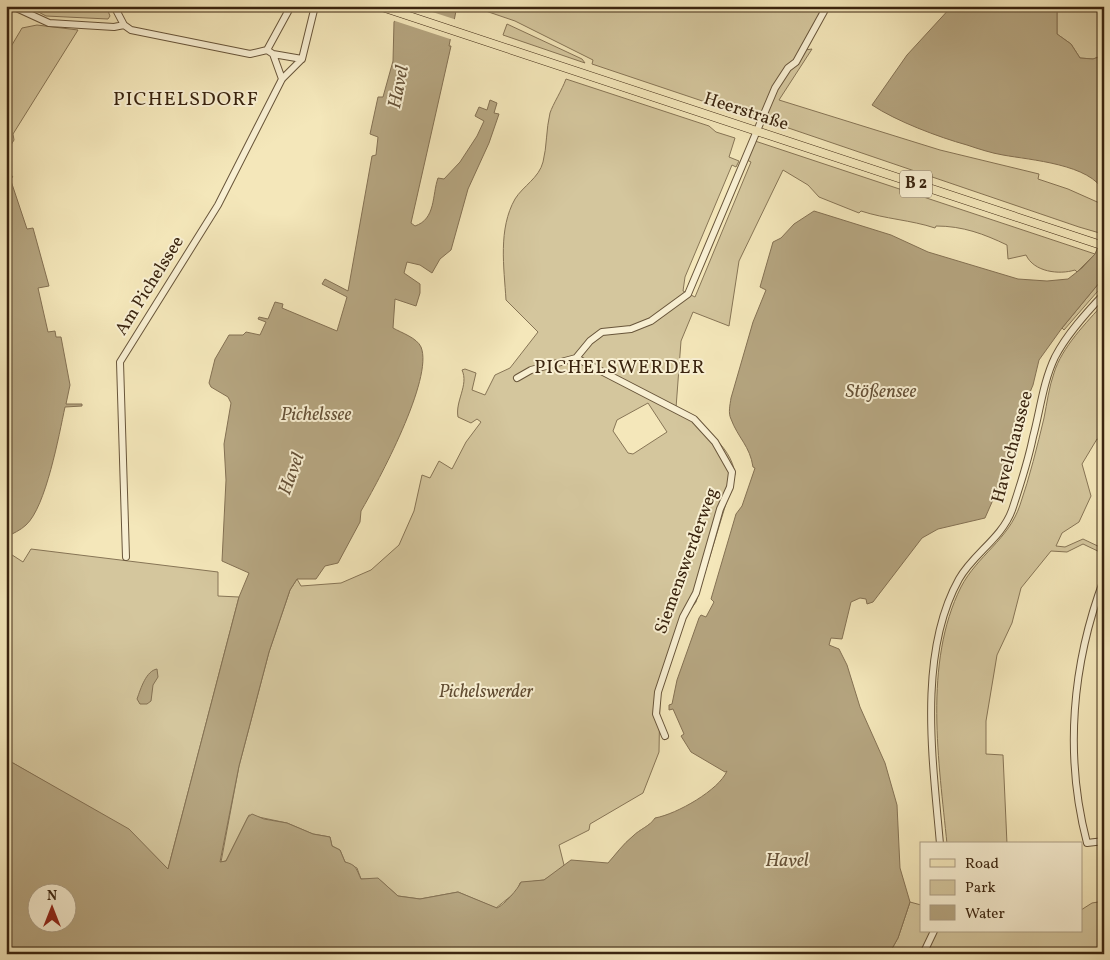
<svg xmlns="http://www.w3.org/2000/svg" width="1110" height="960" font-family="Vollkorn,serif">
<rect width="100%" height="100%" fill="#f4e7ba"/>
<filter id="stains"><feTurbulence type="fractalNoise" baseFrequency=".004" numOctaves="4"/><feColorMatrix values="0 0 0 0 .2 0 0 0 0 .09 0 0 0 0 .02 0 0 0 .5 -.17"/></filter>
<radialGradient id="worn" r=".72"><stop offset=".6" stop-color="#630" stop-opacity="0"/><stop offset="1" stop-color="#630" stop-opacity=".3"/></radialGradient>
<path fill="#d4c69d" stroke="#877556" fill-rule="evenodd" d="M27,6h79l4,10 -2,3 -62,-3z
M471,6h357l-23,44 7,-1 -33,51 161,50 99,24 -1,5 30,10 36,16v27l-1,2 -24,-7 -314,-107h-6l-167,-56 1,-4 -78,-39z
M1057,6h47v49l-11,4 -13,-1 -9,-14 -14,-10z
M507,24l75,35 3,4 -82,-28z
M37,25l41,5 -65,104 1,6 -8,13v-98l16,-27z
M566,79l143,47 7,6 19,6 -6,19 10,4 -3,6 -4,-2 -47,112 -2,14 12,6 56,-135 -4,-2 8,-19 340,113 -18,18 -2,-2c-16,5 -41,2 -49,-15l-18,4 -1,-14c-23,-11 -44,-19 -71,-19l-1,2c-24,-8 -50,-9 -74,-17l-2,2 -40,-16 -11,-12 -25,-15 -44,91 -10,65 -36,-14 -12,29 -5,67c22,16 55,36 59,66l-39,128 -11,15 -25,75 -1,60 -16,41 -53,31 -1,6 -30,15 5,20 -6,6 -14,9 -24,3 -3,8 -21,17 -38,-16 -38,7 -22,-3 -18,-16 -19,-1 -4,-11 -12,-6 -5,-12 -8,-4 -2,-9 -17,-3 -26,-11 -38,-8 -23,46 -5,1 18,-96 30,-114 21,-62 7,-11 4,7 40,-3 30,-13 28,-25 15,-34 8,-36 8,3 9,-17 13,8 14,-27 15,-20 -4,-3 -6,4 -13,-6c-3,-16 11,-32 4,-47l3,-1 11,4 -4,17 13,5 10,-20 15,-7 28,-36 -32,-32c-2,-33 -8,-71 9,-101 8,-13 24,-21 28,-37 4,-15 3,-33 7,-49 3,-9 12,-23 16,-34zM648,403l19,29 -34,22 -5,-1 -15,-22 4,-11z
M1104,277v7l-40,46 -2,-2z
M1104,303v139l-7,-3 -15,25 9,32 -12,26 -17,11 -6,13 9,1 18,-8 21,10v5l-21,-10 -16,8 -16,-1 -30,37 -9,35 -15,32 -11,66v33l17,1 4,89h-60c-8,-81 -24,-181 14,-257 16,-31 48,-48 59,-82 10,-29 17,-58 24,-87 3,-15 5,-31 10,-45 8,-26 32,-50 50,-70z
M31,549l187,23v24l21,1 -71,272 -40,-39 -122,-71v-208l17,11z
M1104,901v53h-215l9,-16 12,-36 11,3v26h160v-21l11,-7z"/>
<path fill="#b5a580" stroke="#847153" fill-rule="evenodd" d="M404,6h53l-8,40h2l-40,177 4,3c21,-7 17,-31 23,-48l6,1 16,-17 17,-26 7,-15 -9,-5 4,-9 8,3 3,-10 7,3 -3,10 5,1 -10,29 -21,46 -17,61 -11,9 -8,14 -12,-8 -13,-3 -3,11 16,11v9l-4,13 -21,-7 -2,29c9,5 24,10 28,19 13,31 -43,135 -60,164l-1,11 -22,41 -13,3 -9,13h-19l-7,11 -21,62 -30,114 -19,96 6,-1 22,-44 4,-3 12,5 23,4 26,11 17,3 2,9 8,4 5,12c12,3 11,7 16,17l17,-1 20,18 22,3 38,-7 39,16c7,-3 21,-19 24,-26l23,-2 27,-20 37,3c8,-9 15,-19 25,-27 7,-7 17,-10 22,-18 22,-4 64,-28 72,-47l-2,1 -34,-20 -10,-16 3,-2 -11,-25 -4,1v-5l3,-1 5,-24 22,-62 2,-3 5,2 8,-15 -3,-3 25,-85 6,-8 13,-38 -2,-1c-3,-21 -15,-29 -22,-48 -3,-6 -1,-14 0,-21l22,-76 13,-32 -6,-3 13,-45 8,-4 13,-14 20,-13 77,24 37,17 90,27 29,2 21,-2 14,-11 13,-14 9,-22v45l-42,51 -23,32 -6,25 -8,19 -22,73 -18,41 -47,11 -16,9 -49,64 -6,2 -1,-5 -6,-1 -9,4 -9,37 -11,-1 -2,7 10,4 8,16 13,42 25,56 12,42 3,63 10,34 -12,36 -9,16h-883v-195l123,70 39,40 71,-272 10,-24 -27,-12 4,-81 -2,-36 7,-41 -3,-6 -17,-10 -2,-4 6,-24 14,-24h14l3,-3 14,3 6,-13 -8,-3 1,-2 9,2 7,-17 8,2 -1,4 55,23 10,-34 -25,-13 3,-5 23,12 24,-135 4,-1 2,-18 -8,-3 8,-37h5l10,-36 1,-39zM38,892h30v30h-30z
M952,6h105v28l14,10 9,14 13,1 11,-4v137c-13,-28 -74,-32 -101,-37 -12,-2 -24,-6 -36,-10 -29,-8 -71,-24 -95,-40l35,-50z
M6,169l7,8 -3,1 17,51 6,-1 16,58 -11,2 10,44 7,-1 1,6h5l9,48 -4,19h16v2l-17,1c-6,28 -19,100 -39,118 -5,5 -14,9 -20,12z
M157,669l1,8 -5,8 -2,16 -4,3h-7l-3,-5c4,-11 9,-28 20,-30z"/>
<path fill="#f4e7ba" d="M401,6h13l43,14 -4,20 -61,-20z"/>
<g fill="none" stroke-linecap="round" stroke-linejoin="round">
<path stroke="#b5a580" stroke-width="6" d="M542,9l1,-3"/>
<g stroke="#68553a" stroke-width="8">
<path id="minor" d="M12,6l37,17 65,4 10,-2
M114,6l10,19 7,5 119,24 17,-4 24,-44
M267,50l6,4 29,5
M273,54l9,25
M576,358l118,61 21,23 17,30 -2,15 -10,22 -24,84 -13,24 -25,75 -2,22 9,22
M517,378l14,-8 45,-12 14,-17 12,-9 29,-3 20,-8 37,-27 87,-206 13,-20 8,-6 31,-56
M126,557l-6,-195 98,-157 64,-126 20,-20 13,-53
M1104,579c-32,85 -40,176 -17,264l17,-2
M940,844c-7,-82 -23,-190 19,-265 14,-25 43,-41 53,-69 8,-24 16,-48 21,-73 7,-26 10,-55 22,-80 12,-23 31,-44 49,-63
M923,954l11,-23"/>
</g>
<g stroke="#3a240f" stroke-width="9">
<path id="major" d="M379,6l725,240"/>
</g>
<use href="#minor" stroke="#f8efd2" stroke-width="6"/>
<use href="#major" stroke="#f4e7ba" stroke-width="8"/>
</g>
<g text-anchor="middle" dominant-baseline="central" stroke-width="4" stroke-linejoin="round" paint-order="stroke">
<rect fill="#f8efd2" stroke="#73614a" stroke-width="1" x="900" y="170.5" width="32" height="27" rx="4"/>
<g font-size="16" font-weight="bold" fill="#3a240f">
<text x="916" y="184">B 2</text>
</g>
<g font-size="18" fill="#3a240f" stroke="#f8efd2">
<text transform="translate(746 112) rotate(18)">Heerstraße</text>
<text transform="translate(150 286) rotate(-58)">Am Pichelssee</text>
<text transform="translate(1013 447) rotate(-75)">Havelchaussee</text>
<text transform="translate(687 561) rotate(-70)">Siemenswerderweg</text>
</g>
<g font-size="18" font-style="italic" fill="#604c32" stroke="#f8efd2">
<text x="486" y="692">Pichelswerder</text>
</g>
<g font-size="19" font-style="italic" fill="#655137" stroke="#f8efd2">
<text transform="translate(399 87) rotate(-79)">Havel</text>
<text x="881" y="392">Stößensee</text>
<text x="316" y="415">Pichelssee</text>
<text transform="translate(292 474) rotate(-70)">Havel</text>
<text x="787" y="861">Havel</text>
</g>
<g font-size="19" letter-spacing="1" fill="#3a240f" stroke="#f8efd2">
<text x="620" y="368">PICHELSWERDER</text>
</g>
<g font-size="20" letter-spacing="1" fill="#3a240f" stroke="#f8efd2">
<text x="186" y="100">PICHELSDORF</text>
</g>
</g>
<rect width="1110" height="960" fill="none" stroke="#f4e7ba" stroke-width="25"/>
<rect x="8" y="8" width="1095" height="945" fill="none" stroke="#3a240f" stroke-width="2.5"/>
<rect x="12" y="12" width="1085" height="935" fill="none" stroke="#3a240f"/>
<rect x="920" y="842" width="162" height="90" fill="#f8efd2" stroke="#ac9e84"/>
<rect x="930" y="859" width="25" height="8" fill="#f4e7ba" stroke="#ac9e84"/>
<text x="965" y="868" font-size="15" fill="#3a240f">Road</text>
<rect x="930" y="880" width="25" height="15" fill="#d4c69d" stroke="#ac9e84"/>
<text x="965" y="892" font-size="15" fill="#3a240f">Park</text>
<rect x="930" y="905" width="25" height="15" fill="#b5a580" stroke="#ac9e84"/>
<text x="965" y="918" font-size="15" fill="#3a240f">Water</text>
<g transform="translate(52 908)"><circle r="24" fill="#f8efd2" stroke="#ac9e84"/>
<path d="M0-4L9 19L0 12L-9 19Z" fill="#8f2418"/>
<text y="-8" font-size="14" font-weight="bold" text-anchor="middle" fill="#3a240f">N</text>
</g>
<rect width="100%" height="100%" filter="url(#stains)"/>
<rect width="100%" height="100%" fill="url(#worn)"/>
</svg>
